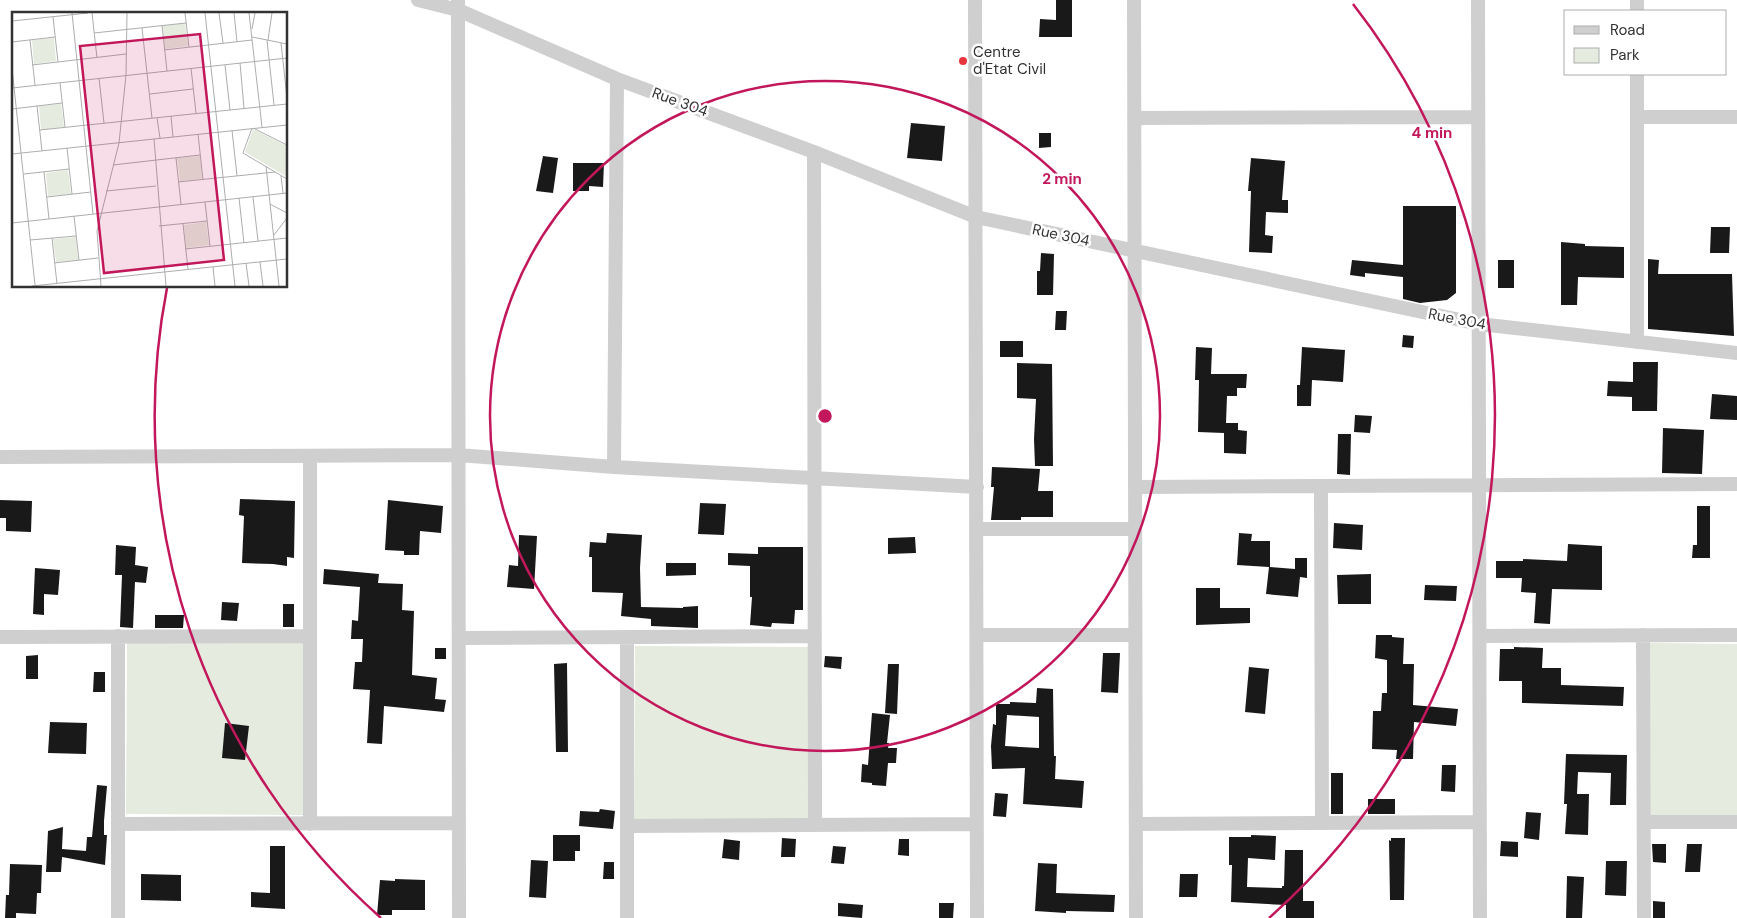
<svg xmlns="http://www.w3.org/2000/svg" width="1737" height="918" font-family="'DM Sans',sans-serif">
<rect width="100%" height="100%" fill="#fff"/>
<path fill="#e5ebde" d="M127,642l177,1 -1,172 -177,-1z
M1650,643l87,1v172h-88z
M635,646l176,1 -1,172h-176z"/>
<path fill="#191919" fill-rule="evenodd" d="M1056,0h16v37h-33l1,-18 16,1z
M911,123l34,3 -3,35 -35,-3z
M1039,133h12v14l-12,1z
M543,156l15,2 -5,35 -17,-2z
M1251,158l34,3 -3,39h6v13l-22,-1 -1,23 8,1 -1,17 -23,-1 2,-61h-3z
M573,163h31l-1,24 -14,-1v5h-16z
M1403,206h53v87l-9,7 -27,3 -17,-4v-22l-38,-4v4l-15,-2 2,-15 51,5z
M1711,227h19l-1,26h-19z
M1561,242l24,2v2l39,1v31l-46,-1 -1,28h-16z
M1041,253l13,1 -1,41h-16v-24h3z
M1648,259l11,1 -1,14h74l2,62 -86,-7z
M1498,260h16v28h-16z
M1056,311h11l-1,19h-11z
M1403,335l11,1 -1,12 -11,-1z
M1000,341h23v16h-23z
M1196,347l16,1 -1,26h36l-1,14h-9v8h-10l-1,27h12v7l9,1 -1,23 -22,-1v-20l-26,-1 1,-52h-4z
M1302,347l43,3 -2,32 -31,-2 -1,26h-14v-21h3z
M1633,362h25l-1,49h-25v-14l-25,-1 1,-15 25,1z
M1017,363l35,1 1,102h-18l-1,-27 2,-40 -19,-1z
M1712,394l25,2v24l-27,-1z
M1355,415l17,1 -2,17 -16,-1z
M1663,428l41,2 -2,44 -40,-1z
M1338,434h13l-1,41 -13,-1z
M992,467l48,2 -2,22h15v26h-32v3h-30l3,-33h-3z
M240,499l55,2 -1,57 -7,-1v9l-14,-2 -31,-1 2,-47 -5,-1z
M0,500l32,1 -1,31 -25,-1v-13h-6z
M388,500l55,6 -2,27 -21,-2 -1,24h-15v-4l-19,-1z
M700,503l26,1 -2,31 -26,-1z
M1697,506h13v52h-18l1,-13h4z
M1334,523l29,2 -1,25 -29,-2z
M607,533l35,2 -2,33 1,39 42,1v-1l15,-1v22l-47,-2v-7l-30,-3 2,-23 -31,-1v-35h-3l1,-15 16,1z
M1239,533l13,1 -1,7h19v26l25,2v-11h12v20l-7,-1 -2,20 -32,-3 3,-27 -32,-2z
M519,535l18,1 -3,53 -27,-2 2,-22 9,1z
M915,537l1,16 -28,1v-16z
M1568,544l34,2v44l-50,-1 -2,35 -16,-1 2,-30 -15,-1 1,-14h-26v-17h27v-2l44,2z
M116,545l20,2 -1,18 13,2 -2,16 -11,-1 -2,46 -13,-1 2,-52h-7z
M758,547h45v63h-8l-1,14 -22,-1 -1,4 -21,-2 2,-28h-2v-31l-22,-1v-12l30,1z
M666,563h30v12l-30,1z
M35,568l25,2 -2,25 -14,-1v21l-11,-1z
M324,569l55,5 -1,9 25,1 -1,26 12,1 -2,64 25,3 -2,21 11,1 -2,12 -60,-6 -2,38 -15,-1 3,-53 -17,-1 2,-27h7l1,-23h-12l1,-19 6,1 2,-34 -37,-3z
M1371,574v30h-33l-1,-29z
M1425,585l32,1 -1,15 -32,-1z
M1196,588h24v20h30v15l-54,2z
M222,602l17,1 -2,18 -16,-1z
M283,604h11v23h-11z
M155,615h29l-1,13h-28z
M1376,635h16v2l12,1 -1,26h11l-1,41 45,4 -2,17 -42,-4 -1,37h-17l1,-9 -25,-1 1,-38h8l1,-18h5v-33l-12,-2z
M1514,647l29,1 -1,20h19v17l63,2 -1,19 -101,-3v-22h-23l1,-32h14z
M435,648h11v11h-11z
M1103,653h17l-2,40 -17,-1z
M38,655v24h-12v-23z
M825,656l17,1 -1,12 -17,-2z
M567,663l1,89h-12l-2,-88z
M888,664h11l-2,50 -12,-1z
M1249,667l20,2 -4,45 -20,-2z
M94,672h11v20h-12z
M1037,688l16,1 1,67h2l-1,23 29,2 -2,27 -59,-4 2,-36 -33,1 -1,-23 2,-22 3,1v-21h14v-2l26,1zM1007,715l32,2v31l-34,-2z
M872,713l18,2 -3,28h2l-1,5h9l-1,15h-8l-2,23 -14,-1v-2l-11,-1 1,-18 6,1z
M50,722l37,1 -1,31 -38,-1z
M225,723l24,3 -4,34 -23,-2z
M1566,754l61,1 -1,50h-16l1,-32 -33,-1 -1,22h12l-1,41 -23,-1 2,-30h-3z
M1442,765h14l-1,27 -14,-1z
M1331,773h12v41h-12z
M97,785l10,1 -3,35v14h3l-2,30 -43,-8 -1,15h-15l2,-41 15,-4 -1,22 24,2 1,-14h5z
M995,793l13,1 -2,23 -13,-1z
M1368,799h27v15h-27z
M600,809l15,2 -2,18 -34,-3 1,-15 19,1z
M1526,812l15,1 -2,27 -15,-2z
M553,835h27v16h-5v10h-22z
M1251,835l25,1 -1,24 -27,-2 -1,29 35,1v-2h2l1,-36h18v51h11v17h-28v-13l-55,-3 1,-37h-3v-28h22z
M782,838l14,1 -1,18h-14z
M1391,838h14l-1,62h-14l-1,-60 2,1z
M724,839l16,2 -1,19 -17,-2z
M899,839h10v17l-11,-1z
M1501,841l17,1v15l-18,-1z
M1652,844h14v19l-13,-1z
M1687,844h15l-2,28h-15z
M270,846h15v63l-34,-2v-15l19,1z
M833,846l13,1 -2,17 -13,-1z
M531,860l17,1 -2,37 -17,-1z
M1606,861h21l-1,35 -21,-1z
M604,862h10v17h-11z
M1038,863l19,1 -1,29 59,2 -1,17 -48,-1v2l-31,-2z
M10,864l32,1 -1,28h-4l-1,21 -20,-1v5h-11l1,-23h3z
M141,874l40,1v26l-40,-1z
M1180,874h18l-1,23h-18z
M1567,876l17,1 -2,41h-16z
M395,879l30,1v30h-33v5h-15l3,-35 15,1z
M1653,901l12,1v16h-12z
M838,903l25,2 -1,13 -24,-2z
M939,903h15l-1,15h-14z"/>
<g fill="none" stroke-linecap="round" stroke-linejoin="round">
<path stroke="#cfcfcf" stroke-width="14" d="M418,0l40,10 159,69 197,73 162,65 503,107 258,29
M975,0l2,918
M1134,0l2,918
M1478,0l2,918
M1637,0v11
M458,1l1,917
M1637,74v268
M1637,117h100
M1134,118l344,-1
M814,152l1,673
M310,456v368
M0,457l458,-2 156,12 363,20
M614,467l3,-388
M1321,486l1,337
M1135,487l602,-3
M977,529h158
M977,635h158
M1643,635l1,283
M118,636v282
M1480,636l257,-1
M0,637l310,-1
M627,637v281
M459,638l356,-2
M1644,822h93
M118,824l341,-1
M1136,824l344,-2
M627,826l350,-2"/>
</g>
<g fill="none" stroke="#c2185b" stroke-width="2.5">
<circle cx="825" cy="416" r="335"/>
<path d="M381 918A670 670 0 0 1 167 288M1353 4A670 670 0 0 1 1269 918"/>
</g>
<circle fill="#e8353e" stroke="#fff" stroke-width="2" cx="963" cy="61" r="5"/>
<g text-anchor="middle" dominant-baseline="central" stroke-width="5" stroke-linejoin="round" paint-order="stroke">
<g font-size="15" fill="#323232" stroke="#fff" text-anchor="start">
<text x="973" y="52">Centre<tspan x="973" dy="17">d'Etat Civil</tspan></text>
</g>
<g font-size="15" fill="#323232" stroke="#fff">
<text transform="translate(680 102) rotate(20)">Rue 304</text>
<text transform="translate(1061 235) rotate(12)">Rue 304</text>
<text transform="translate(1457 319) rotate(11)">Rue 304</text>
</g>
</g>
<g transform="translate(12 12)">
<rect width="275" height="275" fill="#fff"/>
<path d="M173,11l3,23 -23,3 -2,-23zM42,26l2,23 -22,3 -2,-24zM49,92l3,23 -23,3 -2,-24zM241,117l34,17v31l-42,-25zM188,144l2,23 -22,2 -3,-23zM56,158l3,24 -23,2 -2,-23zM194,210l3,23 -23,3 -2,-23zM64,225l2,23 -22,2 -3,-23z" fill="#e5ebde"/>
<path fill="none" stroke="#adadad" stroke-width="1" d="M60,1l21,201M80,1l5,45M173,1l4,34M193,1l30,273M207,1l4,30M222,1l3,29M237,1l13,114M41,5l5,45M0,9l76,-8M150,13l5,46M130,16l10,90M240,17l3,-16M82,21l92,-10M240,25l35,7M18,28l5,45M255,28l7,65M256,28l4,-27M0,30l43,-5M269,31l6,55M152,38l88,-10M228,51l4,45M20,53l94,-11M213,53l5,45M0,56l23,217M179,56l5,45M87,66l5,45M48,71l5,44M0,76l275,-30M138,82l43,-5M25,94l5,45M0,97l50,-6M159,104l2,21M145,106l3,20M240,116l-9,25 44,26M243,117l32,16M28,118l247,-26M220,118l5,46M186,122l5,46M142,127l12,147M55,136l5,46M0,142l275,-29M164,146l5,46M101,153l87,-10M254,154l13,120M32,160l5,47M12,162l45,-5M269,164l2,17M166,170l97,-10M94,179l50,-5M35,185l44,-5M241,185l5,44M227,186l5,45M193,190l5,44M258,192l17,9M62,204l5,44M0,211l275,-30M171,212l5,45M147,214l48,-5M262,223l13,-17M40,226l5,46M18,228l46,-4M173,237l102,-11M248,250l3,24M42,251l44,-5M234,251l3,23M201,255l2,19M20,274l255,-27M89,274l-4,-55 22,-88 7,-68 1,-62"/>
<path fill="#c2185b" fill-opacity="0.15" stroke="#c2185b" stroke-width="2.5" d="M188,22l24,226 -120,13 -24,-227z"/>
<rect width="275" height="275" fill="none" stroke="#323232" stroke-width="2.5"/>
</g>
<circle cx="825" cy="416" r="8" fill="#c2185b" stroke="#fff" stroke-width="2.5"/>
<g font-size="15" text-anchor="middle" font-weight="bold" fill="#c2185b" stroke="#fff" stroke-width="5" stroke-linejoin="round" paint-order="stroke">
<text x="1432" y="138">4 min</text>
<text x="1062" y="184">2 min</text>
</g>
<rect x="1564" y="10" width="162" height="65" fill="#ffffff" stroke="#adadad"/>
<rect x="1574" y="26" width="25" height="8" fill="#cfcfcf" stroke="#adadad"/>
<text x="1610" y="35" font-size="15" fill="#323232">Road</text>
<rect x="1574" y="48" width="25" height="15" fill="#e5ebde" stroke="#adadad"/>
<text x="1610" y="60" font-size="15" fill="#323232">Park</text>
</svg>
